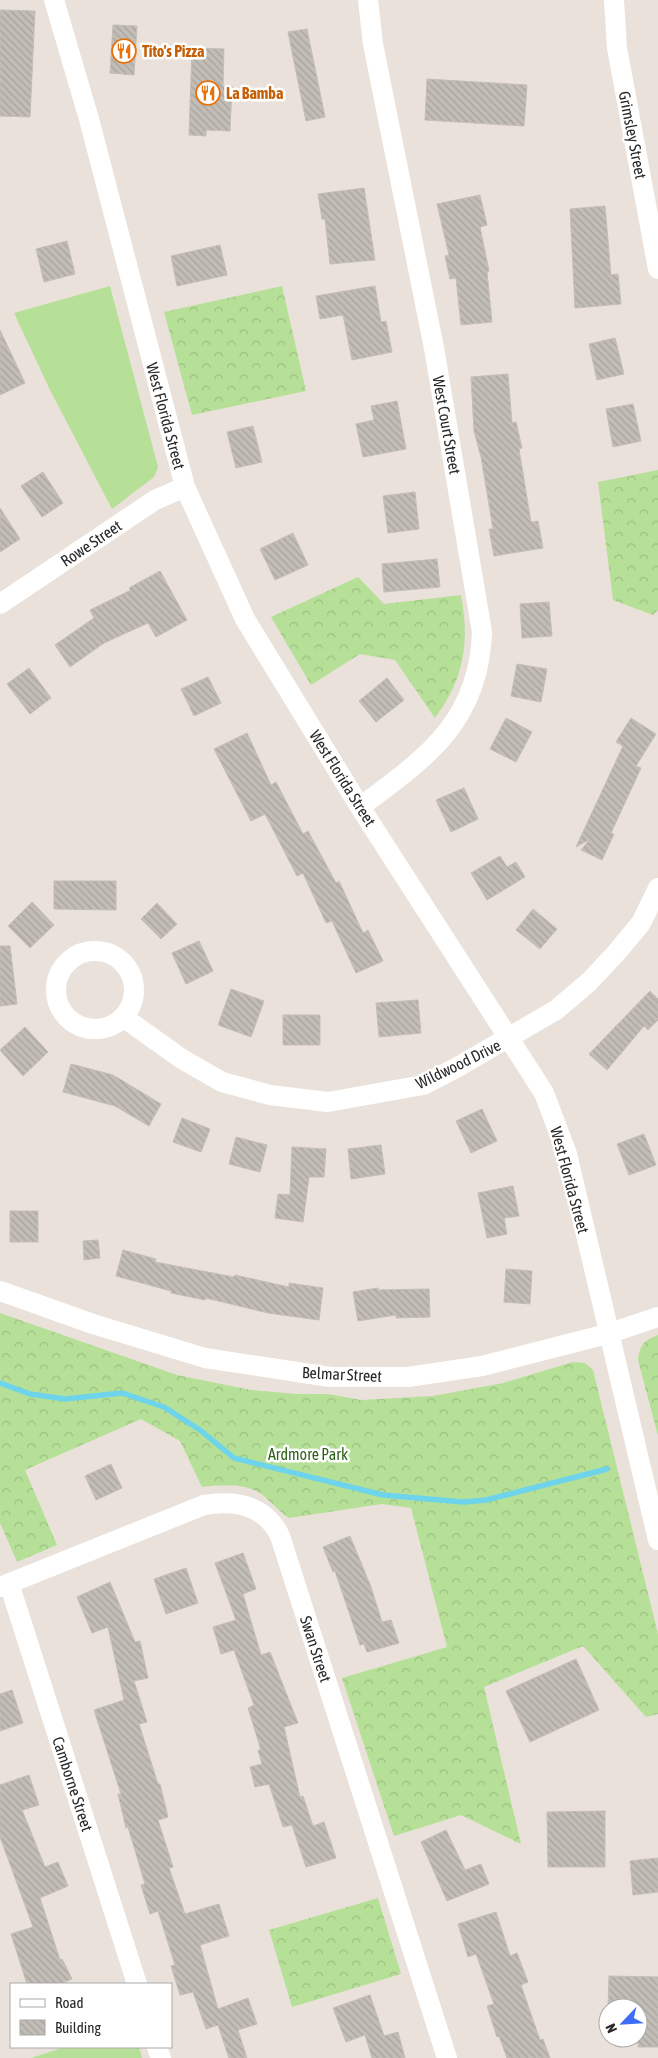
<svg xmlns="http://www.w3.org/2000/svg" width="658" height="2058" font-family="'Asap Condensed',sans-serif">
<defs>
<pattern id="forest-crowns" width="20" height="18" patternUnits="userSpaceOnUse" patternTransform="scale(1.25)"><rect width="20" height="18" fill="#b6e097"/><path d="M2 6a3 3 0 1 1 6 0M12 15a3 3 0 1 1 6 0" fill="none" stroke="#9cc082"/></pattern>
<pattern id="building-back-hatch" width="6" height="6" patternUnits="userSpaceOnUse" patternTransform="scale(1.25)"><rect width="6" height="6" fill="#c2bdb6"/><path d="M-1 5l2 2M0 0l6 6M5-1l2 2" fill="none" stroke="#a7a29c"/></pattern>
</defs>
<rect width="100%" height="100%" fill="#eae2da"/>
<path fill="#b6e097" d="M110,286l48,181 -4,10 -42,32 -62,-119 -36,-77z
M65,2047h74l3,11h-111z"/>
<path fill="url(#forest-crowns)" d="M282,286l24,105 -114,24 -28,-103z
M658,470v140l-5,5 -40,-15 -15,-118z
M358,577l26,27 77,-9c9,48 3,84 -26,123l-40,-58 -35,-6 -49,31 -40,-68z
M0,1313l177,62 74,15 46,4h31l33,6 72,-4 70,-13 70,-21 12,1 8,7 65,264v80l-12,3 -63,-71 -99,41 37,157 -60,-29 -67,21 -52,-158 105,-31 -36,-139 -29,-4 -93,14c-10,-7 -16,-14 -24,-21 -17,-15 -42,-12 -63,-10l-22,-46 -39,-22 -116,51 32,75 -40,17 -17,-39z
M658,1335v101l-20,-76c2,-15 6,-20 20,-25z
M378,1898l23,76 -109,33 -23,-77z"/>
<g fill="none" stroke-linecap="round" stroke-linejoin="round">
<path stroke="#6ed4eb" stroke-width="5.5" d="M0,1383l30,11 35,5 57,-6 42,14 36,23 34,28 149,37 80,7 23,-2 121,-31"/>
</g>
<path fill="url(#building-back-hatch)" stroke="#c5beb4" d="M0,10l35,1 -5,106 -30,-1z
M113,25l24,1 -3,49 -24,-2z
M307,29l18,88 -19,4 -18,-89z
M192,48l32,1 -1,37h9l-2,45 -24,-1v6l-17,-1z
M427,79l100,6 -3,41 -99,-6z
M364,188l11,72 -45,4 -5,-45h-3l-4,-25z
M480,195l7,30 -7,2 9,44 -2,1 5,50 -31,3 -5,-47 -6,1 -5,-23 4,-1 -12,-51z
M605,206l6,69 7,-1 3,30 -46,4 -5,-99z
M67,241l8,33 -31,8 -8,-33z
M220,245l7,30 -50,11 -6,-30z
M375,286l6,36 5,-1 6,31 -40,8 -9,-45 -23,4 -4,-23z
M0,330l25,53 -25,12z
M615,338l9,36 -27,6 -8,-36z
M508,374l4,49 4,-1 6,26 -3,1 12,73 7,-1 5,27 -49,8 -5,-27h4l-12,-72 -7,-26 -3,-54z
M397,401l9,48 -43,8 -7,-33 18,-4 -3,-14z
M633,404l8,37 -28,6 -7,-38z
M253,426l9,36 -26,6 -9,-36z
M43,472l20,31 -21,14 -21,-31z
M415,492l4,37 -31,4 -5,-37z
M0,508l20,31 -20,13z
M293,533l15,32 -33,15 -15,-31z
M437,559l3,28 -56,5 -2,-28z
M160,571l27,49 -31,17 -8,-14 -44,20 -34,24 -15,-22 39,-27 -4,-8 41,-20 -2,-2z
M549,602l3,34 -30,2 -2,-34z
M517,664l30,5 -6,33 -30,-6z
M29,668l22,30 -21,16 -23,-30z
M208,677l13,26 -27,13 -13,-27z
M387,678l17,22 -28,22 -17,-21z
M506,718l26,14 -16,30 -26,-13z
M631,718l25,16 -20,32 5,2 -30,65 3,1 -12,26 -21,-10 9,-11 -14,8 47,-101 -7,-4z
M247,733l24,52 5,-3 27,52 5,-3 28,52 3,-2 24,52 5,-3 15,31 -27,12 -24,-52 -6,2 -23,-50 -6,3 -32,-62 -14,7 -37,-72z
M464,788l14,31 -27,13 -15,-32z
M500,856l7,11 9,-5 9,15 -38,23 -16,-27z
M54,881h62v29l-62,-1z
M32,902l22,23 -24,23 -22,-22z
M157,903l20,21 -16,15 -20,-20z
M533,909l24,20 -17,20 -24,-19z
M199,941l14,30 -27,13 -14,-31z
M0,946h10l7,58 -17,2z
M231,989l33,12 -13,36 -33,-12z
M650,991l8,8v21l-10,10 -4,-4 -37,44 -18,-16z
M418,1000l3,33 -42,4 -3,-34z
M283,1015h37v30h-37z
M25,1027l23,25 -25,24 -23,-26z
M71,1064l42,11 48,29 -12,22 -34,-20 -52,-14z
M482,1109l15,32 -26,12 -15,-32z
M182,1118l28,11 -9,23 -28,-10z
M644,1134l12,31 -27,10 -12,-31z
M236,1137l31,8 -7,27 -31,-8z
M381,1145l4,29 -34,5 -3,-30z
M292,1147l34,2 -2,28h-15l-6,45 -28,-4 3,-24 12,1z
M513,1186l6,30 -15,2 3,16 -20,4 -9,-45z
M10,1211h28v31h-28z
M98,1240l2,18 -16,2 -1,-19z
M123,1250l33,9 -1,3 79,15 1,-2 54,12v-4l34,5 -4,32 -51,-7 -62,-15 -1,2 -34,-7v-2l-55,-15z
M506,1269l26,2 -2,33 -26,-2z
M378,1288v2l51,-1 1,28 -34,1v-3l-38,6 -5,-29z
M111,1464l11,24 -26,12 -11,-24z
M350,1536l21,51 11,35 9,-2 8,23 -32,9 -3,-8 -4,1 -25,-74 -2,1 -10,-25z
M243,1553l13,36 -13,5 18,61 9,-3 28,71 -14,4 16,70 3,-1 10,30 11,-4 12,36 -30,9 -14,-42 -9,2 -14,-43 -14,3 -5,-20 12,-3 -4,-14h3l-13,-42 6,-3 -20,-55 -13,4 -8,-27 23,-7 -21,-57z
M186,1568l12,35 -32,11 -12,-35z
M110,1582l25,60 5,-1 8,37 -14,3 13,41 -8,2 19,60h2l8,33 -10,3 15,47 -4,1 16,46 34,-10 10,32 -29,9 18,64 30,-11 9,26 -19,6 9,28h-18l-11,-33 -12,4 -13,-37 -13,3 -9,-29 4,-1 -17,-54 -8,3 -9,-29 4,-1 -17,-57 -2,1 -8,-34h3l-27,-84 30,-10 -16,-73 -16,6 -15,-36z
M576,1659l23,51 -69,32 -24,-51z
M12,1690l11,33 -23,8v-37z
M29,1775l10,30 -17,5 23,57 13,-5 10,24 -28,12 20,62 2,-1 10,20 -12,5h-33l-16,-50 22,-7 -33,-90v-52z
M605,1811v56h-57l-1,-55z
M446,1830l19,40 16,-6 8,20 -42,17 -26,-59z
M658,1858v34l-25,3 -3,-34z
M496,1912l14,44 7,-3 11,29 -7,3 19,55 3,-1 7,19h-43l-8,-22 -2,1 -10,-31 7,-2 -18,-50 -8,3 -10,-33z
M609,1976l49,1v70h-20v-39h-30z
M370,1995l14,41 14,-4 7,26h-33l-7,-23 -19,7 -13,-34z"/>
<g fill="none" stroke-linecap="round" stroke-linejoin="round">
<path stroke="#fff" stroke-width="20" d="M54,0l35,119 96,368 60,132 115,188 184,286 23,61 91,386
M614,0l3,48 41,221
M0,604l155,-104 30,-13
M360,807c66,-49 119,-85 122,-175l-48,-284 -61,-304 -5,-44
M56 990a39 39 0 1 1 78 0a39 39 0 1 1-78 0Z
M123,1017l59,42 40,23 48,13 58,7 95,-17 33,-17 100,-58 33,-28 28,-30 24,-29 17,-35
M0,1291l93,33 112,34 125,19h78l74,-11 125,-32 51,-17
M9,1583l128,401
M0,1587l204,-82c32,-5 61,0 76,31l167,522
M157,2047l4,11"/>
</g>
<defs>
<g id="restaurant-ring" transform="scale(1.25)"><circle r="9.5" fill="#fff" stroke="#e8710a" stroke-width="1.5"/><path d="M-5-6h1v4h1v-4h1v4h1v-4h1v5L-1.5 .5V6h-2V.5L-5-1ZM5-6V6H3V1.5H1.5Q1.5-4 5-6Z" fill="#e8710a"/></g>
</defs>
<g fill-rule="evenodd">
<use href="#restaurant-ring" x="124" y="51"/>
<use href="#restaurant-ring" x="208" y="93"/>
</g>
<g text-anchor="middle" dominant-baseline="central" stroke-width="5" stroke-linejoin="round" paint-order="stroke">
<g font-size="16" font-weight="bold" fill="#c56008" stroke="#fff" text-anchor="start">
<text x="142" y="51">Tito's Pizza</text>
<text x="226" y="93">La Bamba</text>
</g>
<g font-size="16" fill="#282828" stroke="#fff">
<text transform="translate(633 135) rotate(79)">Grimsley Street</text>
<text transform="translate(166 416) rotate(75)">West Florida Street</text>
<text transform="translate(447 425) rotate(80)">West Court Street</text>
<text transform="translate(91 543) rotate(-34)">Rowe Street</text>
<text transform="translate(343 778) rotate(58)">West Florida Street</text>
<text transform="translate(458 1064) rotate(-26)">Wildwood Drive</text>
<text transform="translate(570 1180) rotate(75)">West Florida Street</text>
<text transform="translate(342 1374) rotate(3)">Belmar Street</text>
<text transform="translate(316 1649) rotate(72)">Swan Street</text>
<text transform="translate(73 1784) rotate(72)">Camborne Street</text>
</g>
<g font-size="16" fill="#30621b" stroke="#fff">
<text x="308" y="1454">Ardmore Park</text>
</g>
</g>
<rect x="10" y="1983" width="162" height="65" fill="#ffffff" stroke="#a9a9a9"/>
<rect x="20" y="1999" width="25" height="8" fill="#ffffff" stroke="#a9a9a9"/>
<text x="55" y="2008" font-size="15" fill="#282828">Road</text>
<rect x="20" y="2020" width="25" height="15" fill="url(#building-back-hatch)" stroke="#a9a9a9"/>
<text x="55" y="2033" font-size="15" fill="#282828">Building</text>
<g transform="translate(623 2023) rotate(245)"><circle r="24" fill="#ffffff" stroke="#a9a9a9"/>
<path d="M0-4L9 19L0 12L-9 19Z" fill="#3c6ef5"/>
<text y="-8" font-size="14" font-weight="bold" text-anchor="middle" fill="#282828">N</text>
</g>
</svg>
